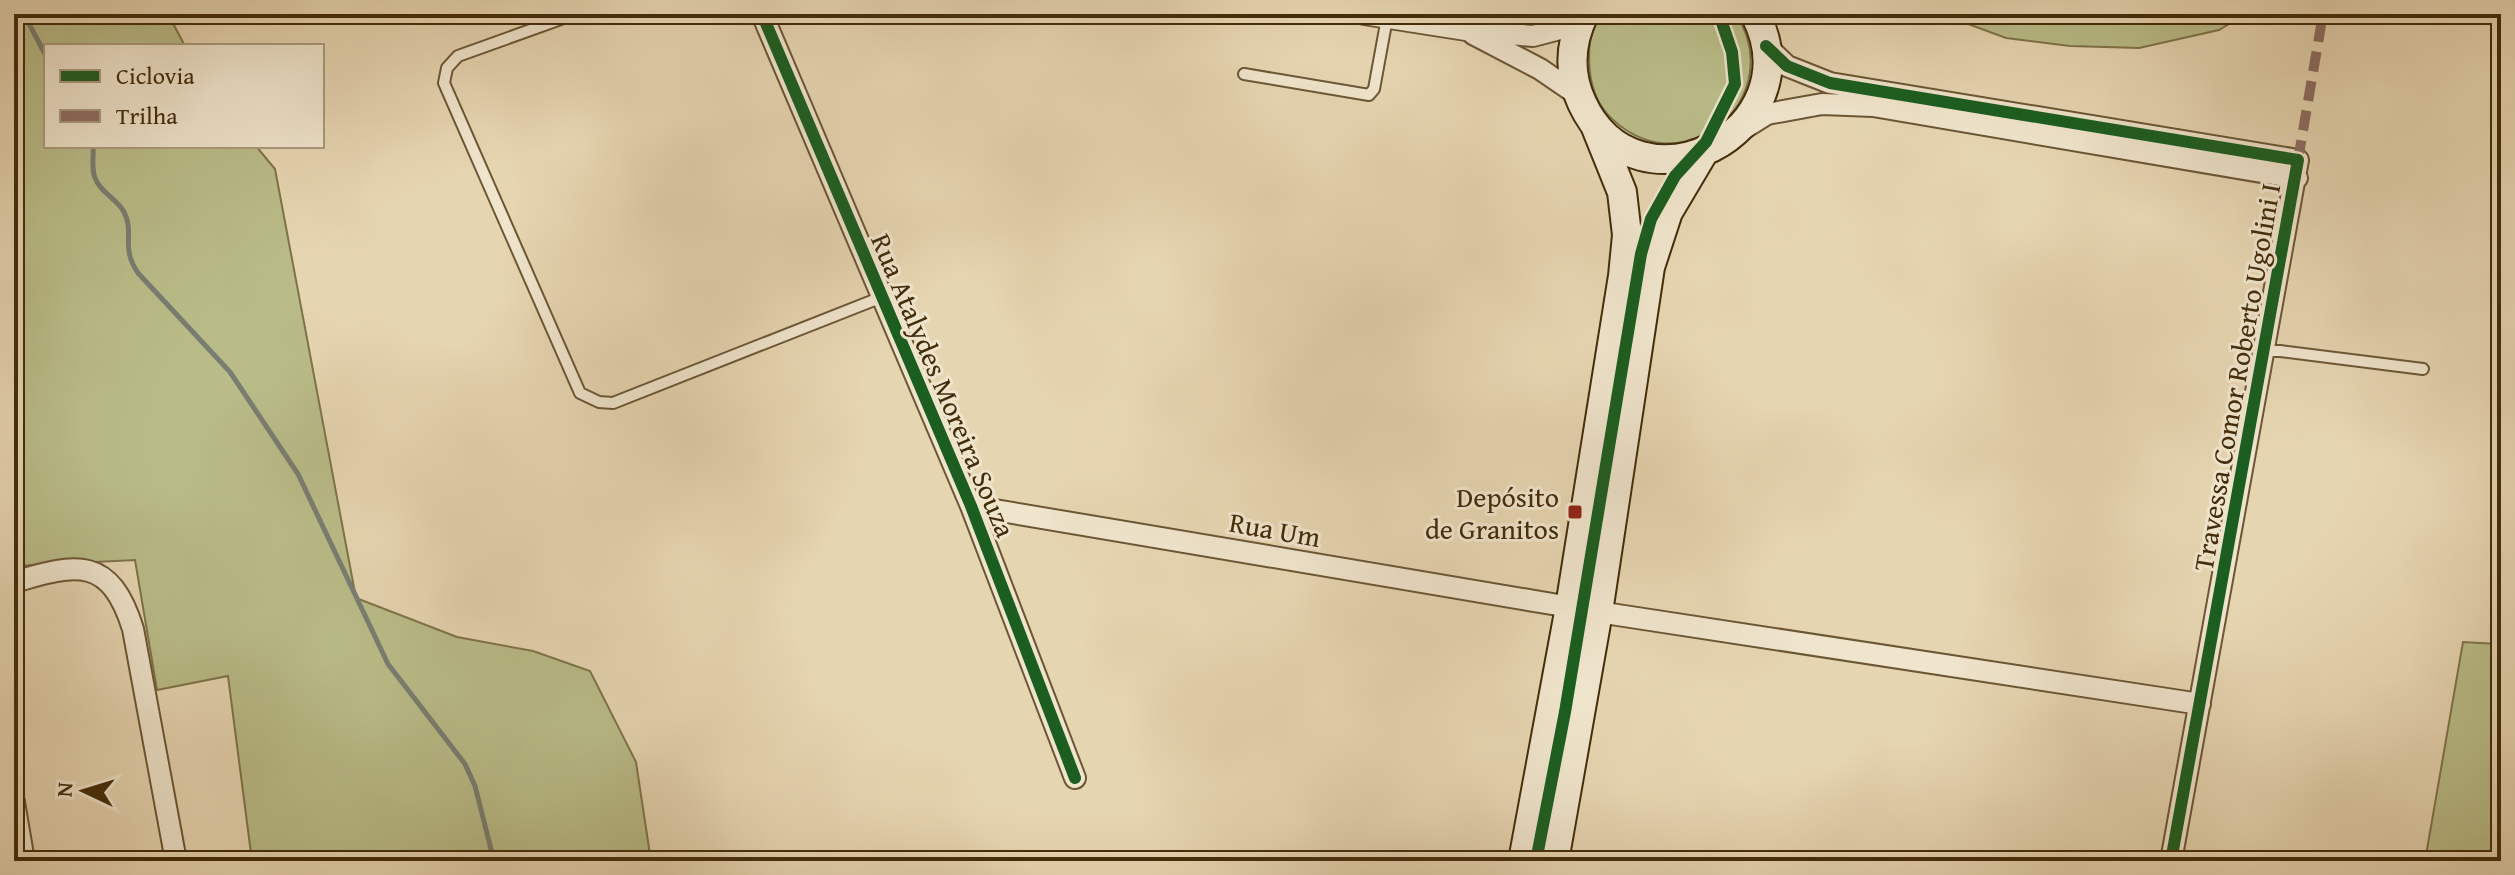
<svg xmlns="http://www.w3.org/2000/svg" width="2515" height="875" font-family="'Gentium Book Plus',serif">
<rect width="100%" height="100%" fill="#e6d5b1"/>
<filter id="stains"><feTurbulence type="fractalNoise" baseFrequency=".0025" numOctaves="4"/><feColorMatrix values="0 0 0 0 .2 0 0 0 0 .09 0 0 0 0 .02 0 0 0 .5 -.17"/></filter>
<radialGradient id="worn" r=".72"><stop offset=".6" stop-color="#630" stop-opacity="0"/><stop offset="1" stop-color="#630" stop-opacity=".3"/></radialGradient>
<path fill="#b9bc88" stroke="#7e7449" stroke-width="2" d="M14,14h154l17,32h-139v100h210l19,23 81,429 101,39 76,14 57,20 46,91 15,99h-399l-24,-185 -71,14 -22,-130 -121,6z
M1602,14h134c51,79 -42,169 -117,111 -18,-14 -26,-30 -29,-52 -2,-22 -2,-41 12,-59z
M1941,14h304l-26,16 -80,18 -69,-2 -64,-8z
M2501,620v241h-76l38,-219 34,2z"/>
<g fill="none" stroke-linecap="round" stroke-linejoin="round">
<path stroke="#797e72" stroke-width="5" d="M24,14l22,42
M93,146c1,10 -2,22 2,32 5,14 22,21 29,34 11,21 -4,35 14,61l92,99 68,102 90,190 77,100 10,22 19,75"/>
<g stroke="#6c5634" stroke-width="14">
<path id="service" d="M575,14l-117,42 -11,12 -3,15 136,310 19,9 14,1 269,-106
M1244,74l125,21 5,-6 13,-71
M2265,351h15l143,18"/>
</g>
<g stroke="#6c5634" stroke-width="24">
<path id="minor" d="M762,14l209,492 104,272
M1364,14l102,16 67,6 46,-12
M1473,34l67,35 38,26
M1766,46l21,20 43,17 468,77 -127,701
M1743,129l24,-15 55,-10 51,2 424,72
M971,506l599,101
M14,582c63,-19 96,-26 119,47l43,232
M1598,612l602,92
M14,802l10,59"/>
</g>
<g stroke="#432c0a" stroke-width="32">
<path id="secondary" d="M1584,14c-14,29 -16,59 -2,89 55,119 234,29 173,-89
M1523,861l47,-254 53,-331 4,-41 -5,-43 -27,-67
M1554,861l44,-249 52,-345 18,-55 35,-59"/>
</g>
<use href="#service" stroke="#efe4cc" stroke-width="10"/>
<use href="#minor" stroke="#efe4cc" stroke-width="20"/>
<use href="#secondary" stroke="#efe4cc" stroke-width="28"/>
<path stroke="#8d6e63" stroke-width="10" stroke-dasharray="20 10" stroke-linecap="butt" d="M2298,160l25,-146"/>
<g stroke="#efe4cc" stroke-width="17">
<path id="cycleway" d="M762,14l209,492 104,272
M1766,46l21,20 43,17 468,77 -127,701
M1536,861l29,-149 76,-458 10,-35 24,-43 31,-34 29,-58 -3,-32 -13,-38"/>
</g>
<use href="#cycleway" stroke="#1b5e20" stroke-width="12"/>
</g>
<rect fill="#8f2418" stroke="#efe4cc" stroke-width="3" x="1567" y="504" width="16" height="16" rx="4"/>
<g text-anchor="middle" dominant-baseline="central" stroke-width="6" stroke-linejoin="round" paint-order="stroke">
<g font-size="28" fill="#432c0a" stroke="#efe4cc">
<text transform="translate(2236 377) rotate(-80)">Travessa Comor Roberto Ugolini I</text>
<text transform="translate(944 385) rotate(67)">Rua Atalydes Moreira Souza</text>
<text transform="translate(1275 529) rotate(10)">Rua Um</text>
</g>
<g font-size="28" fill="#432c0a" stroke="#efe4cc" text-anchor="end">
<text x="1559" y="496">Depósito<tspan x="1559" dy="32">de Granitos</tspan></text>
</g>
</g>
<rect width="2515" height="875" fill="none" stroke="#e6d5b1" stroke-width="48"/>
<rect x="16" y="16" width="2483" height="843" fill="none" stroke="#432c0a" stroke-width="4"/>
<rect x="24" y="24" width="2467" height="827" fill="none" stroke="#432c0a" stroke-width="2"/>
<rect x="44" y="44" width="280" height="104" fill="#efe4cc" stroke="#aa9a7e" stroke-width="2"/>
<rect x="60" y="70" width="40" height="12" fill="#1b5e20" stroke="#aa9a7e" stroke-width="2"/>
<text x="116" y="84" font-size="24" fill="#432c0a">Ciclovia</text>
<rect x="60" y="110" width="40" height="12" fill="#8d6e63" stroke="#aa9a7e" stroke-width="2"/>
<text x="116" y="124" font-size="24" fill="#432c0a">Trilha</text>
<g transform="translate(84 791) rotate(274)" stroke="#efe4cc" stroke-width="6" paint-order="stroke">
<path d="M0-6L14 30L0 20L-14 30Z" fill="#432c0a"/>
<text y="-12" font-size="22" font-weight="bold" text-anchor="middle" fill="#432c0a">N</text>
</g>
<rect width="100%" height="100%" filter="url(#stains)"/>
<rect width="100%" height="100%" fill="url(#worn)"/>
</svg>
